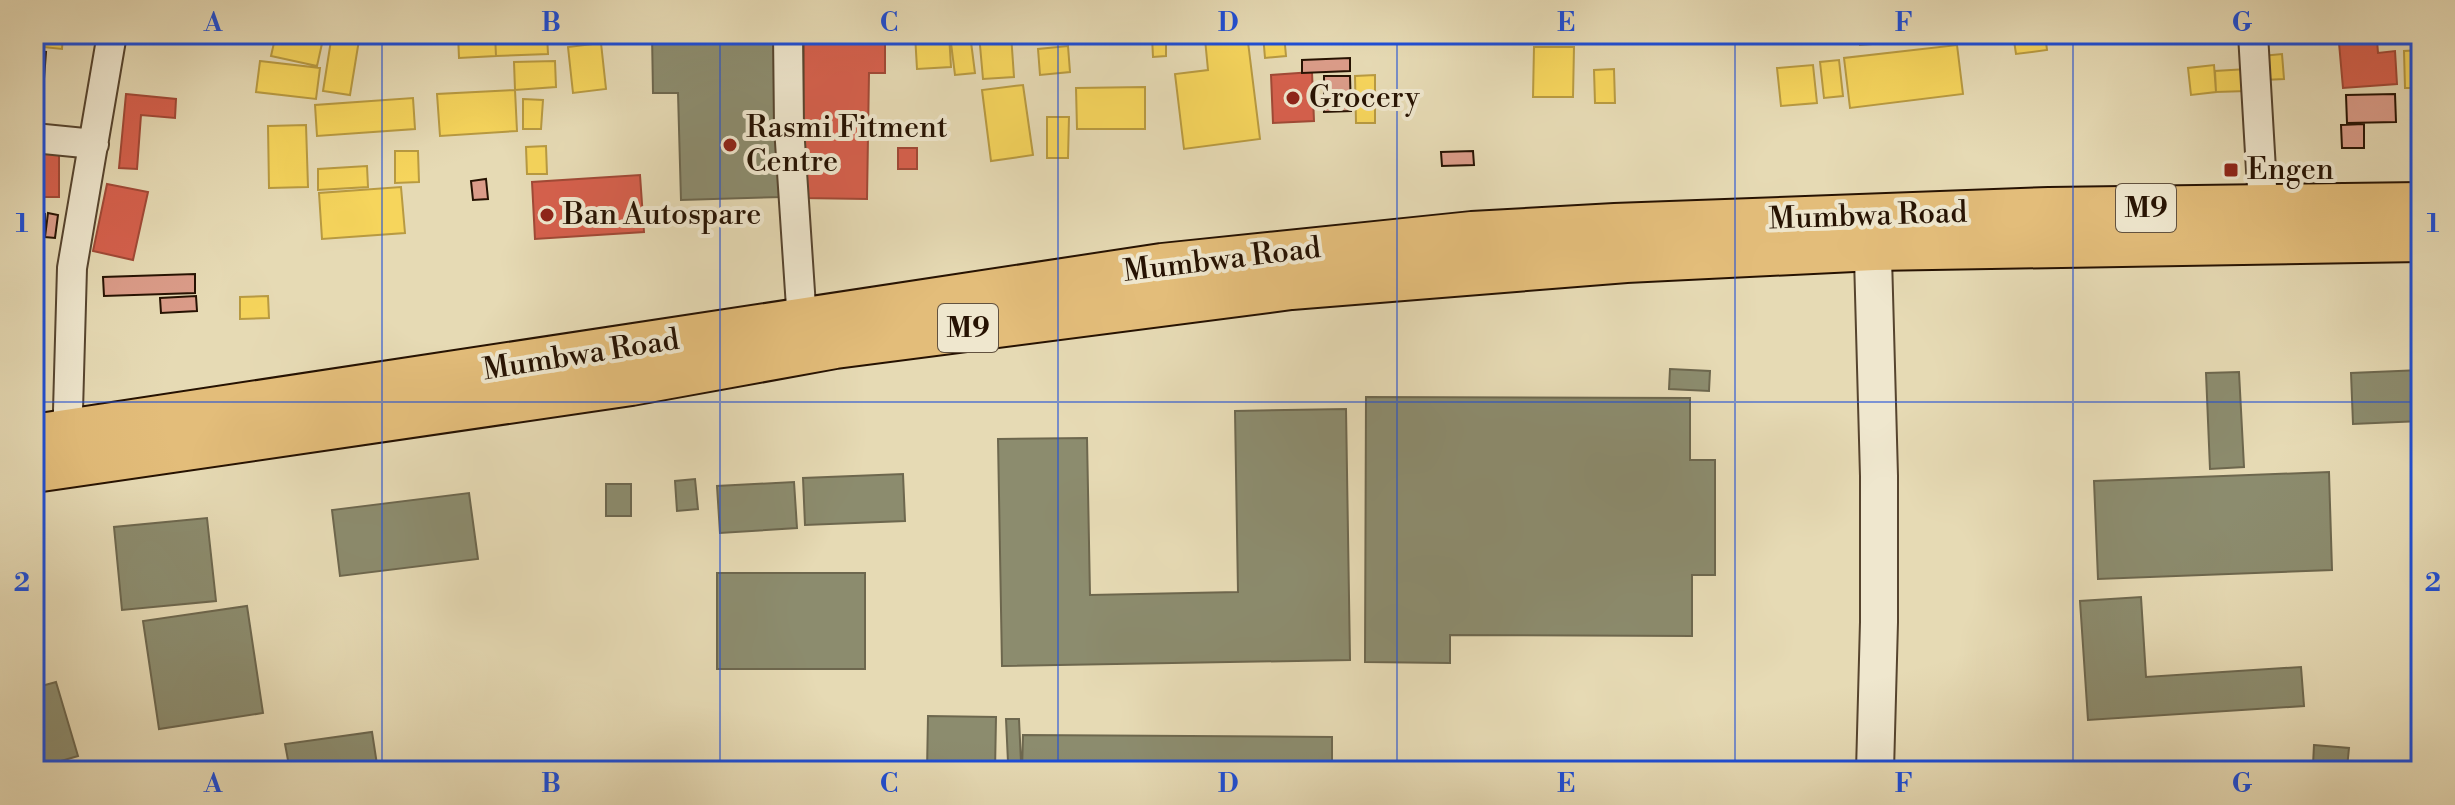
<svg xmlns="http://www.w3.org/2000/svg" width="2455" height="805" font-family="'Libre Bodoni',serif">
<rect width="100%" height="100%" fill="#e6dab4"/>
<filter id="stains"><feTurbulence type="fractalNoise" baseFrequency=".0025" numOctaves="4"/><feColorMatrix values="0 0 0 0 .2 0 0 0 0 .09 0 0 0 0 .02 0 0 0 .5 -.17"/></filter>
<radialGradient id="worn" r=".72"><stop offset=".6" stop-color="#630" stop-opacity="0"/><stop offset="1" stop-color="#630" stop-opacity=".3"/></radialGradient>
<path fill="#f6d55c" stroke="#b89a41" stroke-width="2" d="M34,34h29l-1,15 -28,-3z
M276,34h22l25,5 -6,27 -46,-10z
M332,34h28l-10,61 -27,-4z
M409,34h42l-1,8 -42,-4z
M458,34h37l1,22 -37,2z
M495,34h52l1,20 -52,2z
M915,34h34l2,33 -34,2z
M970,34l5,39 -20,2 -5,-40z
M979,34h32l3,43 -31,2z
M1247,34l13,105 -76,10 -9,-75 33,-4 -3,-31z
M1263,34h21l2,22 -21,2z
M1378,34h43l1,8 -44,1z
M1859,34h93v4l-92,7z
M2013,34h32l2,16 -31,4z
M1166,36v20l-13,1 -1,-20z
M601,43l5,46 -33,4 -5,-46z
M1957,45l6,49 -113,14 -6,-50z
M1068,46l2,26 -30,3 -2,-26z
M1534,47h40l-1,50h-40z
M2421,50v38h-16l-1,-37z
M2282,54l2,25 -20,1 -2,-24z
M1839,60l4,36 -19,2 -4,-36z
M260,61l60,7 -4,31 -60,-7z
M555,61l1,26 -41,3 -1,-28z
M1813,65l4,38 -36,3 -4,-38z
M2214,65l2,27 -25,3 -3,-27z
M1614,69l1,34h-20l-1,-33z
M2247,69v22l-31,1 -1,-21z
M1375,75v48h-19l-1,-47z
M1023,85l10,70 -42,6 -9,-71z
M1145,87v42h-68l-1,-41z
M515,90l2,41 -77,5 -3,-42z
M413,98l2,31 -98,7 -2,-31z
M523,99l20,1 -2,29h-18z
M1047,117h22l-1,41h-21z
M306,125l2,62 -39,1 -1,-62z
M546,146l1,28h-20l-1,-27z
M395,151h23l1,31 -24,1z
M367,166l1,21 -50,3v-21z
M401,187l4,46 -83,6 -3,-46z
M34,274h6l-1,34h-5z
M268,296l1,22 -29,1v-22z"/>
<path fill="#d6604d" stroke="#a14936" stroke-width="2" d="M804,34h81v39h-16l-2,126 -65,-1z
M2377,40l1,13 17,-2 2,33 -54,4 -4,-45z
M1312,72l2,49 -41,2 -2,-48z
M126,94l50,5 -1,19 -34,-3 -4,54 -18,-1z
M34,143h25v54h-25z
M898,148h19v21h-19z
M640,175l4,57 -109,7 -3,-57z
M107,184l41,8 -15,68 -40,-9z"/>
<path fill="#8c8c6e" stroke="#6d674e" stroke-width="2" d="M652,34h126l4,163 -101,3 -3,-107h-25z
M1670,369l40,2 -1,20 -40,-2z
M2421,370v51l-68,3 -2,-51z
M2239,372l5,95 -34,2 -4,-96z
M1366,397l324,1v62h25v115h-23v61l-242,-1v28l-85,-1z
M1346,409l4,251 -348,6 -4,-227 89,-1 3,157 148,-3 -3,-181z
M2329,472l3,98 -234,9 -4,-98z
M903,474l2,47 -100,4 -2,-47z
M695,479l3,30 -21,2 -2,-30z
M794,482l3,46 -77,5 -3,-47z
M606,484h25v32h-25z
M469,493l9,66 -138,17 -8,-66z
M207,518l9,83 -94,9 -8,-83z
M717,573h148v96h-148z
M2141,597l5,80 155,-10 3,39 -216,14 -8,-119z
M247,606l16,107 -104,16 -16,-108z
M56,682l22,74 -44,13v-81z
M928,716l68,1 -1,54h-68z
M1006,719h13l2,43h-13z
M372,732l6,39h-88l-5,-27z
M1023,735l309,2v34h-310z
M2314,745l35,3 -2,20 -34,-3z"/>
<path fill="#db9c89" stroke="#261202" stroke-width="2" d="M34,51l12,1 -2,27 -10,-1z
M1350,58v13l-48,2v-13z
M1324,76h26l1,35 -27,1z
M2395,94l1,28 -49,1 -1,-28z
M2364,124v24h-22l-1,-23z
M1473,151l1,14 -32,1 -1,-14z
M486,179l2,20 -15,1 -2,-19z
M48,213l10,2 -3,23 -10,-1z
M34,214h11v18h-11z
M34,236h6v35h-6z
M195,274v19l-91,3 -1,-19z
M196,296l1,15 -36,2 -1,-15z"/>
<g fill="none" stroke-linecap="round" stroke-linejoin="round">
<g stroke="#56442e" stroke-width="32">
<path id="minor" d="M788,34l1,93 13,195
M2253,34l11,187
M34,138l60,6
M67,446l5,-178 40,-234"/>
</g>
<g stroke="#56442e" stroke-width="40">
<path id="tertiary" d="M1872,221l7,255v146l-4,149"/>
</g>
<g stroke="#261202" stroke-width="48">
<path id="primary" d="M34,437l1128,-171 310,-32 143,-8 434,-16 372,-5
M34,470l597,-87 204,-37 456,-59 335,-27 248,-12 547,-9"/>
</g>
<use href="#minor" stroke="#efe7ce" stroke-width="28"/>
<use href="#tertiary" stroke="#efe7ce" stroke-width="36"/>
<use href="#primary" stroke="#e3bd7a" stroke-width="44"/>
</g>
<path fill="none" stroke="#1d4ed8" stroke-width="2" stroke-opacity="0.55" d="M382,34v737M720,34v737M1058,34v737M1397,34v737M1735,34v737M2073,34v737M34,402h2387"/>
<g fill="#8f2418" stroke="#efe7ce" stroke-width="3">
<circle cx="1293" cy="98" r="8"/>
<circle cx="730" cy="145" r="8"/>
<rect x="2223" y="162" width="16" height="16" rx="4"/>
<circle cx="547" cy="215" r="8"/>
</g>
<g text-anchor="middle" dominant-baseline="central" stroke-width="8" stroke-linejoin="round" paint-order="stroke">
<g fill="#efe7ce" stroke="#62523f" stroke-width="2">
<rect x="2116" y="184" width="60" height="48" rx="6"/>
<rect x="938" y="304" width="60" height="48" rx="6"/>
</g>
<g font-size="28" font-weight="bold" fill="#261202">
<text x="2146" y="208">M9</text>
<text x="968" y="328">M9</text>
</g>
<g font-size="30" fill="#261202" stroke="#efe7ce" text-anchor="start">
<text x="1309" y="98">Grocery</text>
<text x="746" y="128">Rasmi Fitment<tspan x="746" dy="34">Centre</tspan></text>
<text x="2247" y="170">Engen</text>
<text x="563" y="215">Ban Autospare</text>
</g>
<g font-size="30" fill="#261202" stroke="#efe7ce">
<text transform="translate(1868 216) rotate(-2)">Mumbwa Road</text>
<text transform="translate(1222 260) rotate(-7)">Mumbwa Road</text>
<text transform="translate(581 355) rotate(-9)">Mumbwa Road</text>
</g>
</g>
<rect width="2455" height="805" fill="none" stroke="#e6dab4" stroke-width="88"/>
<rect x="44" y="44" width="2367" height="717" fill="none" stroke="#1d4ed8" stroke-width="3"/>
<g font-size="26" text-anchor="middle" font-weight="bold" fill="#1d4ed8">
<text x="213" y="31">A</text>
<text x="551" y="31">B</text>
<text x="889" y="31">C</text>
<text x="1228" y="31">D</text>
<text x="1566" y="31">E</text>
<text x="1904" y="31">F</text>
<text x="2242" y="31">G</text>
<text x="22" y="232">1</text>
<text x="2433" y="232">1</text>
<text x="22" y="591">2</text>
<text x="2433" y="591">2</text>
<text x="213" y="792">A</text>
<text x="551" y="792">B</text>
<text x="889" y="792">C</text>
<text x="1228" y="792">D</text>
<text x="1566" y="792">E</text>
<text x="1904" y="792">F</text>
<text x="2242" y="792">G</text>
</g>
<rect width="100%" height="100%" filter="url(#stains)"/>
<rect width="100%" height="100%" fill="url(#worn)"/>
</svg>
